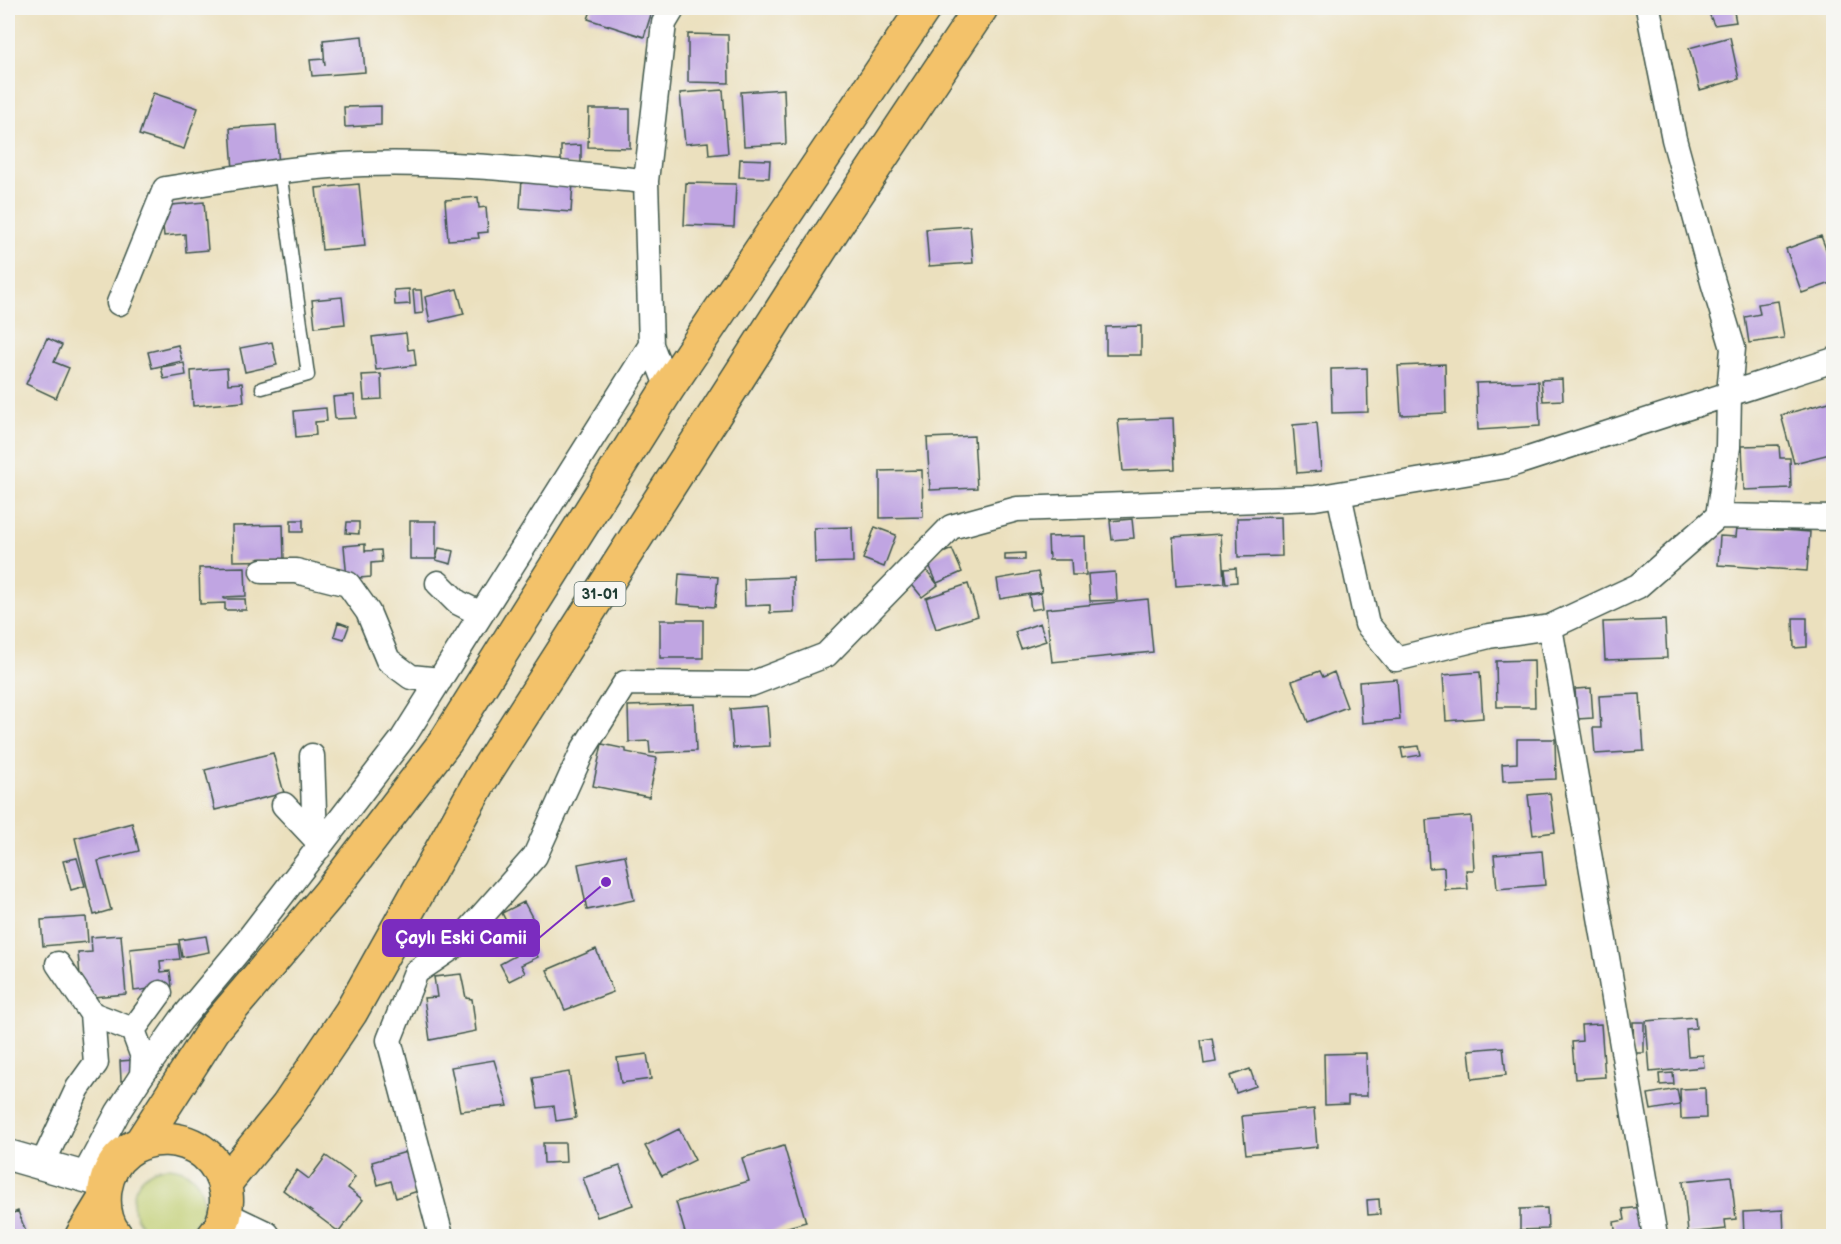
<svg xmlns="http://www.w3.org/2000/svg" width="1841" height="1244" font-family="'Balsamiq Sans',sans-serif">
<rect width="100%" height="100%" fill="#f6f6f2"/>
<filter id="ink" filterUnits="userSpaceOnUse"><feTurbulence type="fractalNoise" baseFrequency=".0167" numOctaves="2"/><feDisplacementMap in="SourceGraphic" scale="12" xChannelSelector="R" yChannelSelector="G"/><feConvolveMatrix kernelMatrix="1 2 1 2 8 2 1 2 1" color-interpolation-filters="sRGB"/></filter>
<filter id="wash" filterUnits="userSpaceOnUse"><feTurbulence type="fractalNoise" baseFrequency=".008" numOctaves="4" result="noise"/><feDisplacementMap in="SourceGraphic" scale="24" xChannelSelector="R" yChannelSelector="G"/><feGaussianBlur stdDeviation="1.35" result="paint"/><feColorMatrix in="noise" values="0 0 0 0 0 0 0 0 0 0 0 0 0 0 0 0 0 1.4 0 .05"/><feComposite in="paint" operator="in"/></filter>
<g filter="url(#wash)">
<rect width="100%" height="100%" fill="#ebe0be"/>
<path fill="#bfcd6f" stroke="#6f8552" stroke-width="1.5" d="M133 1202a35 35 0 1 1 70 0a35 35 0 1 1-70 0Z"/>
<g id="blocks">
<path fill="#c0a5e2" d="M592,8h61l-9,29 -56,-18z
M1696,8h48l-10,4 2,10 -22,3 -6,-14 -10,2z
M688,34l40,1 1,48 -41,-1z
M362,36l3,36 -53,4 -2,-16 14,-1 1,7 -2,-26z
M1730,37l9,42 -39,11 -11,-42z
M784,89l2,55 -42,2 -3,-54z
M723,90l5,63 -19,2 -1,-13 -23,2 -5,-51z
M153,93l45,15 -14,41 -45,-14z
M381,106v19l-36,2 -1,-20z
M589,109h41v39l-42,-1z
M276,125l3,42 -46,3 -3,-42z
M581,145v19h-20v-18z
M740,159l30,1 -1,18 -30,-1z
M522,179l51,3 -2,30 -51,-4z
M686,183l50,1 -2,43 -50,-2z
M359,184l6,62 -43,4 -6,-62z
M478,197l1,11 7,-1 2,25 -10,1 1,5 -31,2 -3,-40z
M204,202l4,48 -22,2 -1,-18 -21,2 -3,-30z
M970,226l3,37 -44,3 -3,-37z
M1821,236l13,34v12l-32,11 -16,-44z
M409,289l1,15 -15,1 -1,-15z
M457,289l7,25 -34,8 -5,-25z
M413,290h8l2,23 -8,1z
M342,297l3,27 -30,3 -3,-27z
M1778,301l6,37 -35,5 -4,-26 15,-3 -2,-10z
M1141,326v29h-35v-28z
M406,333l2,17 6,-1 2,16 -40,5 -4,-33z
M47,338l15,7 -8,17 15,6 -13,30 -30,-14z
M272,342l5,23 -32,7 -5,-24z
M178,345l4,16 -30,7 -4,-16z
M184,363l2,12 -22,4 -3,-12z
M1445,364l1,49 -45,2 -3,-49z
M227,368l1,16 14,-1 2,19 -51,4 -2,-35z
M1367,368l1,44 -36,1 -1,-44z
M381,374l1,25 -18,1 -2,-25z
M1562,379l1,21 -20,1 -2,-21z
M1538,381l2,45 -62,4 -2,-47z
M354,395l2,23 -21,1 -2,-22z
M1833,401l1,22 -6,1 6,22v7l-40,10 -13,-48z
M326,408l1,13 -12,1 1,13 -20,2 -2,-26z
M1173,418l2,51 -52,2 -5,-51z
M1317,423l4,48 -24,2 -4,-48z
M974,436l3,52 -47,2 -3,-52z
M1779,445l1,13h10l1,30 -47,2 -2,-44z
M922,470l1,47 -43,1v-47z
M1281,517l1,39 -44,1 -1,-39z
M1132,519l2,19 -22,2 -2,-19z
M291,520h12v12h-12z
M410,521h26v38h-26z
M347,522h12v12l-13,-1z
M283,525l1,35 -51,1 -1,-35z
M852,527l1,35 -38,1 -1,-35z
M875,527l21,8 -12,32 -21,-8z
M1737,527l73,5 -3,39 -89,-6 2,-29 16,1z
M1221,534l3,49 -48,3 -3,-49z
M1085,536l1,39h-14l-1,-15h-22l-1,-23z
M365,544v7l16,-1 1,12 -11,1v14l-24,2 -3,-33z
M439,548l15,3 -3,13 -15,-4z
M952,549l10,23 -25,11 -10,-23z
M1025,553v7h-20v-6z
M245,567l1,29 -22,1v2h21l1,11h-21v-7l-25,1 -1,-36z
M925,568l13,17 -16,12 -13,-16z
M1236,568l1,14 -11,1 -2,-14z
M1038,572l4,20 -42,7 -3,-20z
M1115,572l2,28 -27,1 -2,-27z
M679,574l39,3 -3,30 -38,-3z
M793,577l1,35 -24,1v-8l-25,1 -1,-27z
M968,584l10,32 -42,13 -10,-31z
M1041,593l2,15 -12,2 -2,-15z
M1148,599l5,53 -101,10 -6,-53z
M1793,618h14v29l-13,1z
M660,620h43v38h-43z
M1665,620l2,38 -62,2 -2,-38z
M338,622l11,4 -5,13 -10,-3z
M1040,623l6,18 -25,8 -6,-17z
M1534,660l1,47h-38l-1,-46z
M1320,671l3,6 11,-5 13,35 -39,15 -16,-41z
M1480,672l3,46 -37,3 -3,-46z
M1397,679l3,41 -38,3 -3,-41z
M1591,688l2,30 -16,1 -2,-30z
M1640,694l4,57 -49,3 -2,-26h8l-2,-32z
M694,704l2,47 -46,2 -1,-12 -20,1 -1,-36z
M767,706l3,40 -37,2 -3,-39z
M1517,739h38l1,40 -53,2 -1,-17 15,-1z
M602,744l24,5v3l31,6 -8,39 -56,-11z
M1419,746l2,9 -18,3 -2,-10z
M273,753l11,40 -69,17 -10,-40z
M1550,793l5,39 -22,3 -5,-40z
M1471,816l3,54h-8l2,19 -23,1 -1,-23 -15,1 -3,-48z
M132,823l7,28 -41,10 13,49 -17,5 -19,-77z
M1542,851l3,34 -48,4 -3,-34z
M625,855l9,45 -47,10 -9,-46z
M77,858l8,28 -14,4 -8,-29z
M524,902l11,21 -12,6 15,28 -17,8 4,8 -16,8 -9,-17 15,-8 -4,-9 -15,8 -10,-19 22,-11 -6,-12z
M86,917l2,25 -45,4 -2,-26z
M121,935l5,59 -44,4 -4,-45 14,-1 -1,-15z
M206,936l3,16 -27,5 -3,-17z
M178,944l2,15 -20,2 1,11 9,-1 2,15 -38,5 -4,-42z
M596,949l17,43 -48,18 -18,-40z
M461,974l5,24 6,1 4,32 -46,9 -6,-42 13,-1 -3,-20z
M1695,1017l1,11 -10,1 2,27 15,-1 1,12 -54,5 -4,-51z
M1633,1022h11v31h-10z
M1601,1024l4,53 -30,2 -3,-37 10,-1 -1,-16z
M1212,1038l4,24 -12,2 -3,-24z
M1503,1047l3,28 -34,4 -3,-29z
M1366,1053l1,43h-19v8l-23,1 -1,-51z
M647,1054l4,25 -30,4 -4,-25z
M133,1060l1,20 -13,1 -1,-20z
M494,1060l14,46 -48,5 -9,-44z
M1250,1069l6,17 -20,7 -6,-17z
M569,1072l7,46 -20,3 -2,-15 -16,2 -5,-30z
M1673,1073l1,11 -14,1 -1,-11z
M1705,1088l1,30 -25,1 -1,-30z
M1677,1089l3,16 -29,5 -3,-16z
M1314,1109l3,38 -71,7 -4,-38z
M679,1129l16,31 -33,16 -17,-30z
M543,1143h22l1,19 -22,1z
M784,1146l22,76 -50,14h-70l-10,-34 73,-21 -7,-23z
M406,1152l12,39 -22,7 -5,-17 -13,4 -6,-23z
M326,1156l29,21 -7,11 15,12 -24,32 -56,-42 14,-20 12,9z
M620,1166l13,39 -36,12 -14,-39z
M1731,1176l5,43 -11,1 1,9 -38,4 -5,-52z
M1379,1199l1,15 -12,1 -1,-15z
M1643,1207l3,24 -6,1 1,4h-25l-2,-14 11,-2 -2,-11z
M1547,1208l1,21 -28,1v-21z
M1783,1210l1,26h-40l-1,-24z
M18,1211l8,21 -12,4h-6v-21z"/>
</g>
</g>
<g filter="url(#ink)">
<use href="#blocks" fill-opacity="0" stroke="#3e5549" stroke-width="1.5"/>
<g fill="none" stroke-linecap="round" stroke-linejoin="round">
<g stroke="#3e5549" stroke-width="15">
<path id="service" d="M262,388l46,-13 -28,-204"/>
</g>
<g stroke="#3e5549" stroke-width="27">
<path id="minor" d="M1648,8l26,131 39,143 20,66 -4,46 -1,53 -10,69 -80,70 -88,41 105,609
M119,303l46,-114c66,-10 132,-23 199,-25 94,-3 188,9 282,17
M668,388l-17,-43 -5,-164 18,-158 9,-15
M1339,494l28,130 29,35 93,-23 61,-9
M1718,516l116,2
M262,571h34l52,13 20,28 20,48 23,17 29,3
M438,583l19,19 24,12
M312,756l3,82 4,10
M284,805l31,33
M92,1014l41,16 27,-37
M142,1075l39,-55 65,-78 157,-204 248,-393
M42,1165l36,-77 18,-25 -4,-49 -34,-50
M84,1176l34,-64 24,-37 1,-18 -10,-27
M441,1236l-52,-196 27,-68 40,-27 79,-89 48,-106 42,-67 126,1 75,-29 125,-128 66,-18 298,-11 192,-32 327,-106"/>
</g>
<g stroke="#3e5549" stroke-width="33">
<path id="tertiary" d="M8,1155l98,28
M225,1217l40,19"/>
</g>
<g stroke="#3e5549" stroke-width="36">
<path id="trunk" d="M140,1144l74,-115 114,-134 118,-154 222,-353 256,-380
M225,1183l62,-76 64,-95 129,-231 356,-556 145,-217
M82,1236l22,-36
M116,1236c-11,-13 -13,-31 -11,-47 11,-68 111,-66 121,4 2,15 -2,32 -12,43"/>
</g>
<use href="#service" stroke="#fff" stroke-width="12"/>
<use href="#minor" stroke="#fff" stroke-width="24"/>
<use href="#tertiary" stroke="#fff" stroke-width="30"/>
<use href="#trunk" stroke="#f3c26a" stroke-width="33"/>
</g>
</g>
<g text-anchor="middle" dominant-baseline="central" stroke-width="6" stroke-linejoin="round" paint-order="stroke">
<rect fill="#f6f6f2" stroke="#60746d" stroke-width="1.5" x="574.5" y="582" width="51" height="24" rx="4.5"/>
<g font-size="15" font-weight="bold" fill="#1f3d34">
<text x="600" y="594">31-01</text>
</g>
</g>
<path fill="none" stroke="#7b2cbf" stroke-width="2" d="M606 882L539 938"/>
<circle fill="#7b2cbf" stroke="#f6f6f2" stroke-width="2" cx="606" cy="882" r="6"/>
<rect fill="#7b2cbf" stroke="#7b2cbf" stroke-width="2" x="383" y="920" width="156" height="36" rx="6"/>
<g font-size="18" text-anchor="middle" font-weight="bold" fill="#fff">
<text x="461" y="944">Çaylı Eski Camii</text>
</g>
<rect width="1841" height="1244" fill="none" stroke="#f6f6f2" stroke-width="30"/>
</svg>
